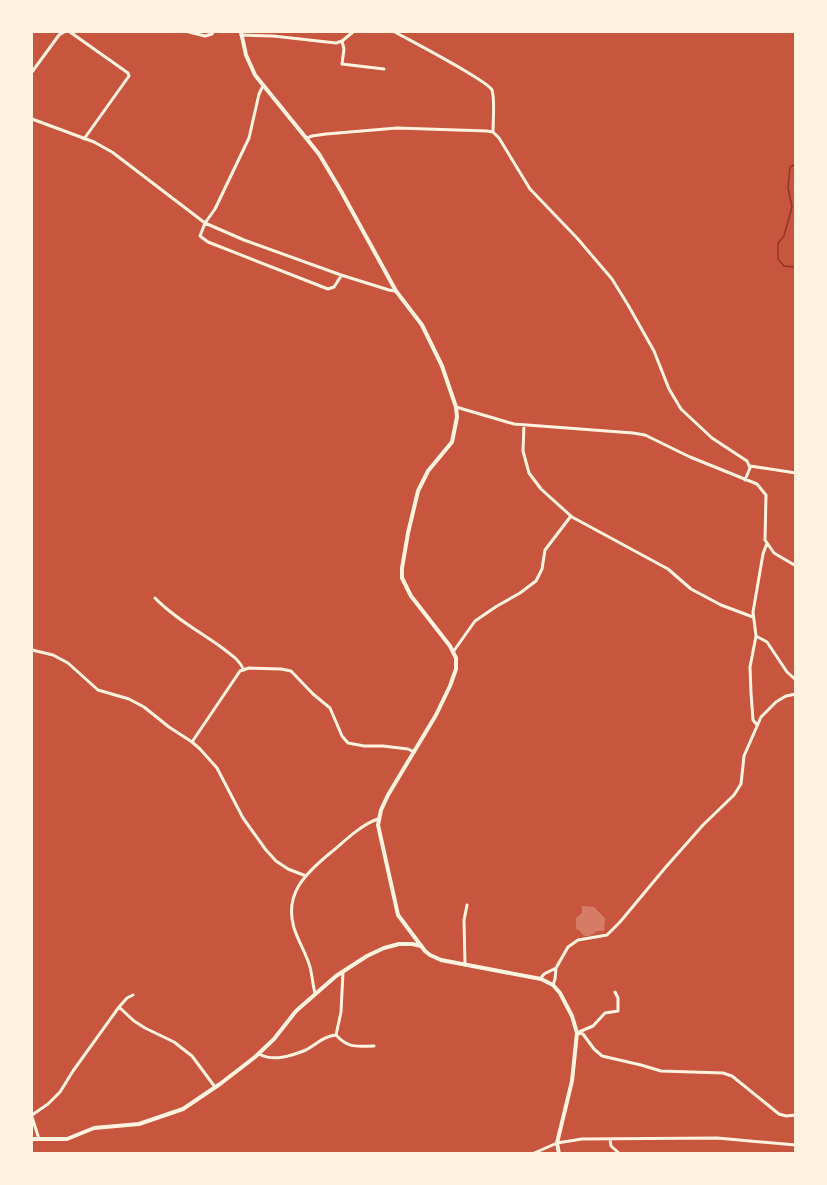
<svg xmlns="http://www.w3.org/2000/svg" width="827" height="1185" font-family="Merriweather,serif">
<rect width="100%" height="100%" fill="#c8553d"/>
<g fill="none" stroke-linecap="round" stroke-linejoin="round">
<path stroke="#8f3625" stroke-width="1.5" d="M796,164l-6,3 -2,21 4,19 -8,29 -6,7v16l6,7 12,1"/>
</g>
<path fill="#d67c66" d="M582,906l12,1 11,11 -1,13h-7l-7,5h-6l-4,-5 -4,-2v-11l6,-5z"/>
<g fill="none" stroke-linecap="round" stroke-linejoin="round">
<path stroke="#fff3e0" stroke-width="3" d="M70,32l58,41 1,3 -45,63
M189,32l16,4 7,-2 1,-2
M395,32c14,8 92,48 97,58 3,8 1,33 1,42l6,6 31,51 47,49 35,41 16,26 26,46 15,38 12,20 31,29 35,23 3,7 -5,12
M241,35l32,1 63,7 6,-2 11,-9
M342,41l2,8 -2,15 42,5
M32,72l27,-37 5,-3
M263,86l-4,8 -10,44 -34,71 -10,14 -5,13 8,6 120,47 6,-2 7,-11
M32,119l62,23 18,10 93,71 39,17 97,35 48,15 6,1
M307,138l5,-2 14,-2 71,-6 90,3 6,1
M456,407l58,17 119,9 12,2 45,22 67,27 9,11 -1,45 9,13 22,13
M524,425l-1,26 6,22 12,16 31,28 96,52 23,20 30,16 32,12
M750,466l46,7
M155,598c18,19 45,34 66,49 9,7 18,12 23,23
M756,636l11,6 20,30 9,8
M32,650l21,5 15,8 30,27 31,9 15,8 25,20 23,15 8,7 17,19 26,50 23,32 10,11 12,8 18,7
M453,652l22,-31 22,-15 23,-13 16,-12 6,-12 3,-19 26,-34
M757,725l-4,-5 -2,-27 -1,-26 6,-31 -3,-24 10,-58 4,-11
M192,742l48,-71 9,-3 32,1 10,2 22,23 17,14 12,28 6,7 16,3h19l25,3 6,3
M465,965l-1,-45 3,-15
M541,978l3,-4 12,-6
M553,985l2,-6 1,-11 12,-21 10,-7 29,-5 13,-13 45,-54 38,-43 31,-30 7,-11 3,-28 17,-39 15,-15 10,-6 10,-2
M315,994c-2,-9 -3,-19 -5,-27 -4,-14 -12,-26 -16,-39 -10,-34 11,-54 35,-74 15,-12 31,-29 49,-35
M119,1007l8,-9 6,-3
M579,1032l14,-6 12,-13 13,-2v-13l-3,-6
M577,1033l6,1 11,15 8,7 39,9 20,6 62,2 9,3 47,38 7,2 10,-1
M336,1035l5,-23 2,-40
M259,1054c14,8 32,2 47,-4 11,-6 18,-14 30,-15 13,14 20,11 38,11
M32,1115l16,-11 12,-12 13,-21 46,-64 15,14 11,7 29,14 18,14 23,31
M32,1117l7,22
M610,1139l1,7 9,8
M532,1154l25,-11 25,-4 135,-1 79,7"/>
<path stroke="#fff3e0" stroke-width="4" d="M32,1139h35l27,-11 45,-4 44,-15 37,-25 35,-27 19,-18 22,-28 40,-35 31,-20 17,-8 15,-4h13l9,2"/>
<path stroke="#fff3e0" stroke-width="4" d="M241,32l5,23 9,20 64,79 22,37 55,100 26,34 20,41 14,41 1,10 -5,25 -24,29 -10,20 -10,42 -6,35v10l9,18 39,50 6,12v11l-6,17 -14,29 -48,80 -7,15 -3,15 20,90 27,36 5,4 11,5 100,19 12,6 7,8 12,23 5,17 -5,48 -15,62 2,11"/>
</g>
<rect width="827" height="1185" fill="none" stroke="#fff3e0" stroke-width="66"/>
</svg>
